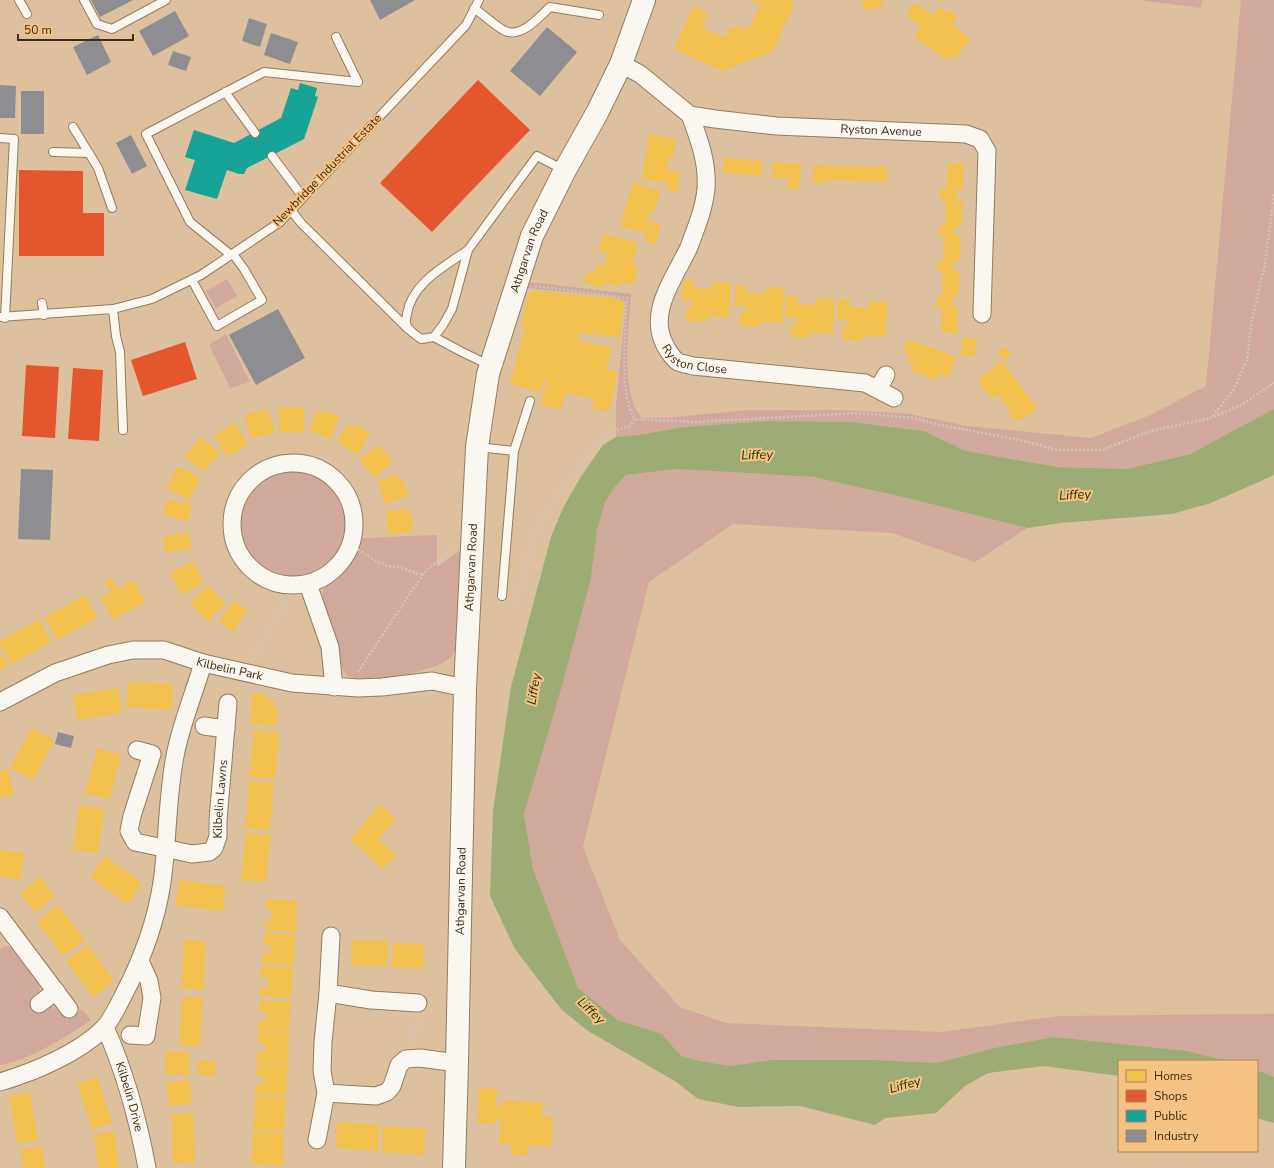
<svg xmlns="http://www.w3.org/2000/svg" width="1274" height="1168" font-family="'Nunito Sans',sans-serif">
<rect width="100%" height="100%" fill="#ddc09e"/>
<path fill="#d1a89c" d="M1139,0h64l-3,8z
M1241,0h33v409l-82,44 -66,16 -68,-2 -92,-16 -42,-20 -72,-9 -85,-1 -84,6 -39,7 -28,3v-33l10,-100 -2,-3 -9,-4 -87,-9 1,-6 102,12c-2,34 -12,97 11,124l32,-1 75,-7h96l65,4 57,12 124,12 57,-22 58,-30z
M227,279l10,17 -21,12 -10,-17z
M226,334l24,48 -20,6 -21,-43z
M677,469l136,8 98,22 116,29 -52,34 -83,-29 -159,-9 -84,58 -66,265 37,93 60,67 46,16 216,9 116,-16 216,-2v63l-17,-7v-9h-30l-39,-10 -134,-14 -60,11 -57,15 -60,-3h-106l-40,6 -31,-5 -19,-5 -19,-22 -44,-14 -40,-32 -45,-119 -9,-55 12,-42 69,-271 9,-13 12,-13z
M241 525a53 53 0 1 1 106 0a53 53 0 1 1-106 0Z
M437,535v32l23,-17 -3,96c-2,3 -3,8 -6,11 -11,14 -91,30 -105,17 -7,-7 -11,-39 -14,-50 -2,-8 -8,-15 -10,-23 0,-3 1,-8 1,-12l19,-16 11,-13 7,-22z
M6,946c2,0 5,1 6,2 7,4 29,33 28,41 -1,6 -6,9 -10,12l8,11c15,-10 19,-5 29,8l15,-11 9,11c-25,17 -61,40 -91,45v-116l2,-2z"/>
<path fill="#9dac74" d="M1274,409v66l-63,28 -39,11 -111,9 -34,5 -116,-29 -98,-22 -136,-8 -51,6 -12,13 -9,14 -8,29 -7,51 -29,107 -37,125 9,55 45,119 40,32 44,14 19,22 19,5 31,5 40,-6h106l60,3 57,-15 60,-11 134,14 39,10h-108v15l-76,-10 -55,7 -23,13 -29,27 -51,5 -10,7 -75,-19 -61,1 -41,-8 -23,-18 -87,-50 -27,-22 -46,-60 -25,-53 3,-85 18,-124 40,-150 13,-31 18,-31 21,-30 13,-8 28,-3 39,-7 84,-6 85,1 72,9 42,20 92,16 68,2 64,-15z
M1257,1070l17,7v46l-17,-5z"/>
<path fill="#f2c14e" d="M748,0h40l6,3 -21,48 -50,20 -49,-22 19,-43 15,7 -6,15 21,9 6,-2 -3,-4 15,-6 3,5 5,-3 12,-22z
M862,0h20l1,7 -19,4z
M917,4l17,11 6,-8 8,6 3,-2 5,3v5l-4,6 18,13 -15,21 -5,-4 -3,5 -33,-23 7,-10 -11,-8 -2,-2v-6l4,-5z
M649,134l27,5 -3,19 -4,-1 -2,16 2,1v-4l11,2 -3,20 -11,-2 2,-7 -26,-4z
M724,158l38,3 -1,15 -38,-3z
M773,162l28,2 -2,25h-12l1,-11h-16z
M948,163l16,1 -1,26h-6l-1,10h7l-2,26h-6v9l6,1 -1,25h-6l-1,10h7l-2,26h-5l-1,10h6l-1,26 -16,-1 1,-24 -6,-1 1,-11h5l1,-24h-6l1,-12 5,1 1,-25h-5v-11h6l1,-24h-6l1,-12h5z
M813,165l74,2v15l-60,-2v3h-14z
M633,183l27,8 -5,19 -4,-1 -5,16h2l2,-4 11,3 -5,20 -12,-4 2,-7 -26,-7z
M603,234l35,9 -6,22 6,2 -5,18 -11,-3 -3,4 -16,-3 -1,5 -18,-5 3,-11 7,1 2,-8 8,2 4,-14 -10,-2z
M683,280l11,1v7l18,1 1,-7 18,1 -2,35 -22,-2 -1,6 -20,-1 1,-14h5l1,-6 -12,-1z
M736,285l11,1v7l18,1 1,-7 18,1 -2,35 -22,-1 -1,5 -20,-1 1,-14h6v-6h-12z
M533,291l82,7 9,4 -4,35 -41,-4 -1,8 34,7 -6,21 12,3 -9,40 -17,-4 3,-9 -30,-6 -4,17 -21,-5 7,-25 -3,-1 -4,13 -30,-8 14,-55 -2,-4 5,-28z
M786,296l12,1 -1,7 19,1v-7l19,1 -2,35 -23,-1v5l-20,-1 1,-14 5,1 1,-7h-12z
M839,299h11v8l18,1 1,-7 18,1 -2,35 -22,-2 -1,6 -20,-2 1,-13h5l1,-6 -12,-1z
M962,338l14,1 -1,17 -14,-1z
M907,339l49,18 -7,20 -11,-3 -2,6 -24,-9 2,-6 -7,-2 3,-8 -7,-3z
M1004,346l8,8 -7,6 -8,-7z
M1002,361l35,47 -17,13 -2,-3 -3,3 -6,-8 2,-1 -13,-18 -7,5 -14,-19z
M279,407h25v25h-25z
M268,409l7,24 -24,6 -7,-24z
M323,410l16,6 -8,23 -22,-8 7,-20 5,2z
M235,422l13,22 -21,13 -13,-21z
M348,424l5,3 2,-3 15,9 -13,22 -20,-13z
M201,437l19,16 -16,19 -20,-16z
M377,446l3,4 3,-2 10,14 -19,16 -15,-19z
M178,466l22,12 -11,22 -22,-12z
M397,474l2,5 3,-1 7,16 -24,10 -8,-22z
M166,499l26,5 -4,17 -25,-6z
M408,509v5h4l1,18 -25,2 -2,-23z
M189,532l2,17 -26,3 -2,-16z
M193,561l11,22 -22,12 -12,-22z
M111,578l6,11 16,-9 12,22 -32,17 -12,-22 10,-5 -6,-11z
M208,586l18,18 -19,17 -17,-18z
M85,595l12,23 -40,22 -12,-23z
M234,601l13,9 -14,22 -14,-10z
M39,619l12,23 -40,22 -11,-20v-3z
M0,651l8,14 -8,5z
M128,682l45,2 -1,26 -46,-3z
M118,688l4,25 -45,7 -4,-25z
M252,693l15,1v6l8,1 -1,8h4l-1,17 -27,-2z
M32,728l22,12 -21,40 -23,-12z
M254,730l25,2 -4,47 -26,-2z
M97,748l24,7 -11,44 -25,-6z
M8,769l6,25 -14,4v-27z
M249,781l25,2 -4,47 -25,-2z
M79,805l25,3 -6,45 -25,-3z
M380,805l16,14 -18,20 18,16 -13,14 -33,-30z
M246,833l25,2 -5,47 -25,-2z
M0,850l24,3 -4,27 -20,-3z
M105,856l37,27 -15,21 -37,-27z
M40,877l15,19 -20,16 -15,-19z
M179,880l47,6 -3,25 -47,-6z
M266,899l31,2 -1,31 -31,-2v-10h7l1,-9h-7z
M58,905l27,35 -22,16 -26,-35z
M264,933l31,2 -2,30 -31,-1 1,-11 7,1 1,-9 -8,-1z
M184,940l22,1 -3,49 -22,-2z
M352,940l36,1 -1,25 -36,-1z
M393,943l31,1 -1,25 -31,-2z
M88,945l26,36 -21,16 -27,-36z
M262,966l31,2 -2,30 -31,-2 1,-10 7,1v-9l-7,-1z
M182,997l21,1 -3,48 -21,-1z
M260,1000l31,2 -2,30 -31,-1 1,-11 7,1v-9l-7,-1z
M258,1032l31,1 -1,31 -31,-1v-11h7l1,-4v-4l-7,-1z
M166,1051l24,2 -1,22 -24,-1z
M198,1060l18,2 -1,14 -18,-2z
M257,1064l31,1 -2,31 -31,-2v-10h8v-8l-7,-1z
M97,1077l15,46 -20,6 -15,-46z
M189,1080l3,23 -23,3 -3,-23z
M479,1088l18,1 -1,17 6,1v-7l41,3 -1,13 11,1 -2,29 -23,-1v10l-17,-1v-10l-12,-1 2,-23 -6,-1v5l-18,-1z
M30,1092l8,48 -21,3 -8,-47z
M255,1096l31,2 -2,33 -31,-2z
M193,1113l2,49 -22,1 -2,-49z
M337,1122l42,3 -1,26 -42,-3z
M383,1126l43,3 -2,26 -42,-3z
M253,1131l31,2 -2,33 -31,-2z
M115,1132l4,36h-21l-4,-34z
M42,1146l3,22h-22l-3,-19z"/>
<path fill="#e4572e" d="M478,80l52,50 -98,102 -52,-49z
M19,170l64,1v42h21v43h-85z
M185,342l12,37 -54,17 -12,-36z
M26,365l33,2 -4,71 -33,-2z
M73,368l30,2 -4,71 -31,-2z"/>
<path fill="#17a398" d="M300,83l17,5 -2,8 3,1 -14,42 -57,29 -3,6h-5l-12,-4 -10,29 -32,-9 10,-30 -10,-3 9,-27 40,13 47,-25 10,-30 7,2z"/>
<path fill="#8d8d92" d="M91,0h42l-33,17z
M370,0h45l-35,20z
M175,11l14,25 -36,20 -14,-25z
M249,18l18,6 -7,23 -18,-6z
M547,27l30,25 -37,44 -30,-25z
M271,33l27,9 -8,22 -26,-9z
M98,35l13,27 -24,13 -14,-28z
M173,51l18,6 -5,14 -18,-6z
M0,85l16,1 -1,32h-15z
M21,91h23v43h-23z
M131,135l16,31 -15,8 -16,-31z
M278,309l27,49 -49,27 -27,-50z
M21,469l32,1 -3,70 -32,-1z
M58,732l16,4 -3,12 -16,-4z"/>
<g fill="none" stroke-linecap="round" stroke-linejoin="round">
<g stroke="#937d5f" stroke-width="10">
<path id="lane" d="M19,0l8,14
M84,0l13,24 15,5 54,-29
M474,8c7,5 24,20 31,23 17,7 34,-14 45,-24l49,8
M225,92l30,41
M73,127l25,41 14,40
M0,138l14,1 -9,179
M53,152l36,1
M272,156l31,41
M291,210l10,13 107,106
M468,250c-23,16 -56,33 -61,64 0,2 -2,7 -1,9 1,7 10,12 15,16l13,-2 9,-12 9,-16 16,-59 69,-94 27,14
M231,255l-41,-33 -44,-88 118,-62 94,10 -22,-45
M192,280l25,46 45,-26 -18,-31 -11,-15
M42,303l2,12
M113,309l3,27 4,16 3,78
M0,317l113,-8 39,-10 49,-24 79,-53 186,-197 13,-25
M434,337l28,15 27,13
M477,447l37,4 -12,145
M514,451l16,-50"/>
</g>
<g stroke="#937d5f" stroke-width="19">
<g id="street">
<path id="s1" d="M621,64l19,10 50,41 25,4 61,7 190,8 14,5 7,12 -5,163"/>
<path id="s2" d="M690,115c9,24 18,48 16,74 -2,20 -10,39 -17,58 -13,29 -41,63 -25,96 2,5 9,16 14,19 4,2 10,2 15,4l172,17 29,15"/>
<path d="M878,389l8,-14"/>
<circle cx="293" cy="524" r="61"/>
<path d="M308,584l22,63 4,40"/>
<path id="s3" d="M0,702l55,-29 53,-18 25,-5h31l39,13 89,20 66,5 24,-1 50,-6 33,7"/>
<path d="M204,726l22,3"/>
<path id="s4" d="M137,750l15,4 -20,62 -3,15 6,11 57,12 17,-2 5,-4 4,-12v-16l10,-117"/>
<path d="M0,917l69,92"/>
<path d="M328,993l43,7 47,3"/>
<path d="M39,1004l17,-13"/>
<path id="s5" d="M105,1027c20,45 33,92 42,141"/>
<path d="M130,1035l16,1 6,-38 -3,-17 -9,-20"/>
<path d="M0,1082c34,-10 79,-29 104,-54 8,-9 14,-22 19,-32 19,-36 33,-73 39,-114 6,-42 5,-85 13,-126 6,-32 19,-62 28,-93"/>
<path d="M326,1093l50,3 11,-4 5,-6 7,-21 7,-6 14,-1 37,5"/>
<path d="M317,1140l9,-47 -4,-22 1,-29 5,-49 3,-57"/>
</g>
</g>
<g stroke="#937d5f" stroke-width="24">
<g id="secondary">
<path id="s6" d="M454,1168l3,-105 8,-375 12,-241 11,-73 44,-138 33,-66 32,-57 24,-49 23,-64"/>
</g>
</g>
<path stroke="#cfc6bb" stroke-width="2.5" stroke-dasharray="2 2" stroke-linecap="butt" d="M535,286l92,12c-1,30 -9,97 8,121l60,3 163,-9 56,5 26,7 75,14 42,11h44l50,-19 60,-13 32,-14 31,-21
M1213,416l21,-27 13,-29 5,-41 13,-54 9,-72
M351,545l25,16 12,5 15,2 15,6h5
M514,605l10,-31 16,-54 30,-39 18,-27 14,-14 15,-10 13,-4 5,-7
M253,659l34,-59 5,-14
M358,672l65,-98 7,-7 24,-17
M415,1043l-4,-7 1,-4 11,-14"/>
<use href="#lane" stroke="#faf6f0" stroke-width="8"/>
<use href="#street" stroke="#faf6f0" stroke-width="17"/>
<use href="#secondary" stroke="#faf6f0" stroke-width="22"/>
</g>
<g text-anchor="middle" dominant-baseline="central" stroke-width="4" stroke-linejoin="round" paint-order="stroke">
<g font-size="12" fill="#3f2b10" stroke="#f7c384">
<text stroke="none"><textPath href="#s1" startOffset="278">Ryston Avenue</textPath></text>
<text transform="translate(327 170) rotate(-46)">Newbridge Industrial Estate</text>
<text stroke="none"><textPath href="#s6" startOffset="925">Athgarvan Road</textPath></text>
<text stroke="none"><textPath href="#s2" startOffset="278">Ryston Close</textPath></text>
<text stroke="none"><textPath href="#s6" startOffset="601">Athgarvan Road</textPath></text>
<text stroke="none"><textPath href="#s3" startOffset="243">Kilbelin Park</textPath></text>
<text stroke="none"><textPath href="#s4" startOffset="240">Kilbelin Lawns</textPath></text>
<text stroke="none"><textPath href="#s6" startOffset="277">Athgarvan Road</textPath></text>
<text stroke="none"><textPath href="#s5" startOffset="74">Kilbelin Drive</textPath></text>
</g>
<g font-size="13" font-style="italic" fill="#1b3000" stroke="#f7c384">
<text transform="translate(757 455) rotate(-2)">Liffey</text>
<text transform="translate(1075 495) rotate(-3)">Liffey</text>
<text transform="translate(534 689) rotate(-80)">Liffey</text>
<text transform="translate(591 1011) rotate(44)">Liffey</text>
<text transform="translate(905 1085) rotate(-16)">Liffey</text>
</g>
</g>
<rect x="1118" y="1060" width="140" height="92" fill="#f7c384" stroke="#ad8656"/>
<rect x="1126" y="1070" width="20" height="12" fill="#f2c14e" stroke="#ad8656"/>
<text x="1154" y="1080" font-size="12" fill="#3f2b10">Homes</text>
<rect x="1126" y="1090" width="20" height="12" fill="#e4572e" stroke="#ad8656"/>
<text x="1154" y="1100" font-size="12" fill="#3f2b10">Shops</text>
<rect x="1126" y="1110" width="20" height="12" fill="#17a398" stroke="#ad8656"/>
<text x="1154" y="1120" font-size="12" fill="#3f2b10">Public</text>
<rect x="1126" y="1130" width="20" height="12" fill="#8d8d92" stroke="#ad8656"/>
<text x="1154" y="1140" font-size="12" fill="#3f2b10">Industry</text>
<path d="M18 34v6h115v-6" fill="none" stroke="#3f2b10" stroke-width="2"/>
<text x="24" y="34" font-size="12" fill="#3f2b10" stroke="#f7c384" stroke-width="3" paint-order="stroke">50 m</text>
</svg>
